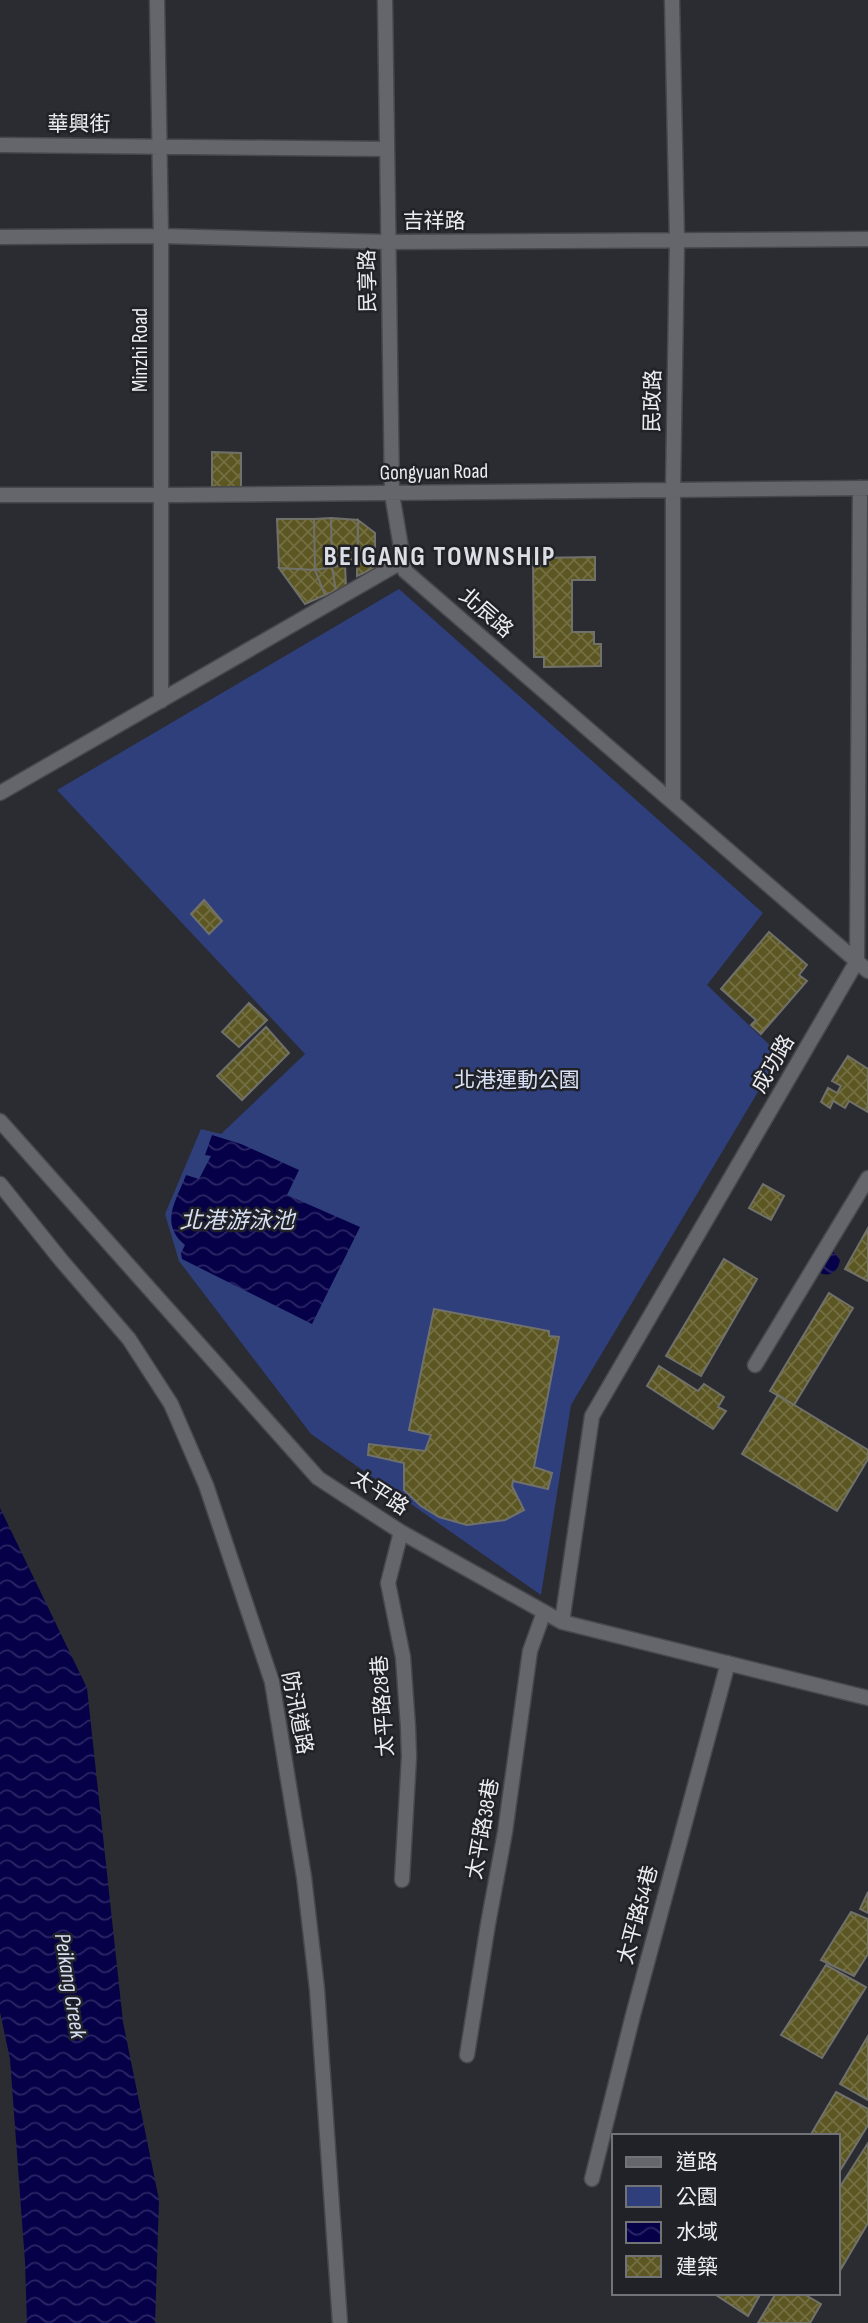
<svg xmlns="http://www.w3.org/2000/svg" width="868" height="2323" font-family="'Sofia Sans Condensed','Noto Sans TC',sans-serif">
<defs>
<pattern id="water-waves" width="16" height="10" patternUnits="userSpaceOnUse" patternTransform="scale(1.75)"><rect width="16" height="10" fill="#060049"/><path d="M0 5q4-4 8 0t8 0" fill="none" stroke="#2a2664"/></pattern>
<pattern id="building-cross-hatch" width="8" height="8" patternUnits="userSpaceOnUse" patternTransform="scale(1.75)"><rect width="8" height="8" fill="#5c5722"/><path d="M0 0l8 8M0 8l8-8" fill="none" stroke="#746f42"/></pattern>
</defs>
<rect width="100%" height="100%" fill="#2a2c31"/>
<path fill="#2f3f7c" d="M399,589l364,324 -56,72 73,70 -209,350 -30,190 -230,-161 -132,-173 -14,-47 36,-85 20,5 84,-80 -248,-264z"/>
<path fill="url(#water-waves)" d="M212,1135l29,9 58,26 -12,25 73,32 -48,97 -130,-65 -1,-6 4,-8c-26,-21 -9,-44 1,-70l13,4 12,-23 -6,-1z
M832,1250l8,10c-2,14 -14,19 -24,10z
M0,1508l87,180 36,334 36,178 -4,123h-128l-2,-61 -15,-203 -10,-47z"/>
<path fill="url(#building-cross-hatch)" stroke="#71716b" stroke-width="2" d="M212,452l29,1v36l-29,1z
M331,518l27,2v42l-26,5z
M331,518l1,49 -17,3 -1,-51z
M277,519h37l1,51 -36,-2z
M358,520l17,13v35l-18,8z
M595,557v23h-23v52h22v12h7v22l-57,1v-10h-10l-1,-99z
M345,565l1,21 -10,5 -4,-24z
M332,567l4,24 -11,4 -10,-25z
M279,568l36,2 10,25 -20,9z
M204,900l18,21 -13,13 -18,-20z
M769,932l38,33 -8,10 8,6 -46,53 -10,-9 5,-5 -35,-31z
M249,1003l18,17 -28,27 -17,-15z
M266,1027l23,26 -47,47 -25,-24z
M848,1056l20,13v43l-19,-11 -4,7 -12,-7 -3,7 -9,-6 7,-14 9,5 4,-7 -9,-5z
M763,1184l21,12 -13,24 -22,-12z
M868,1228v53l-23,-12z
M724,1259l33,20 -56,97 -35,-20z
M829,1293l24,15 -59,97 -24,-14z
M434,1309l115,22v5l10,1 -25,130 18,6 -4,16 -35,-8 -1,5 12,24 -19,10 -38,5 -28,-8 -18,-11 -17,-16v-27l-36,-8 1,-11 56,7 6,-16 -22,-5z
M659,1366l39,25 6,-7 20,13 -6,10 8,4 -13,18 -66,-43z
M778,1395l90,55v9l-31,52 -95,-57z
M868,1892v21l-8,-4z
M851,1912l17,7v35l-14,22 -33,-16z
M826,1965l40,22 -44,71 -41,-23z
M868,2036v64l-28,-16z
M836,2092l32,17v16l-30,49v-38h-28z
M868,2143v80l-30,51v-84z
M713,2293h48l-13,23z
M776,2293h26l19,11 -11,19h-52z"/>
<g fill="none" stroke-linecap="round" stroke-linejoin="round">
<g stroke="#47484d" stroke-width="17">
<path id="street" d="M157,0l4,236v465
M385,0l7,494 13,77 463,400
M672,0l5,241 -4,249v312
M0,145l387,4
M0,237l161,-1 227,6 480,-3
M0,495h178l689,-7
M0,793l403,-232
M0,1121l318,357 83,54 161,90 306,76
M0,1184l61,76 68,79 42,65 35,81 66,197 32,195 13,112 23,334
M755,1365l113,-187
M401,1532l-13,51 15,74 5,70 1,30 -7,123
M562,1622l30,-206 265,-455 3,-473
M467,2055l21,-131 17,-92 25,-181 14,-39
M592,2179l41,-164 95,-352"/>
</g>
<use href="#street" stroke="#64666b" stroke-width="14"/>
</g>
<g text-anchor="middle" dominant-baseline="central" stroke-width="5" stroke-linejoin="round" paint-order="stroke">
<g font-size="21" fill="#ebedf0" stroke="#212227">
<text x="79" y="124">華興街</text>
<text x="434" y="221">吉祥路</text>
<text transform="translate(368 281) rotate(-91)">民享路</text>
<text transform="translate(140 350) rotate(-90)">Minzhi Road</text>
<text transform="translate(653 401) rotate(-89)">民政路</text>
<text transform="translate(434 472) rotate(-1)">Gongyuan Road</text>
<text transform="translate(486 613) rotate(41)">北辰路</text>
<text transform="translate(773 1064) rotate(-60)">成功路</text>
<text transform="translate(380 1493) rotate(33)">太平路</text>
<text transform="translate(383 1706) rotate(-94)">太平路28巷</text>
<text transform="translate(297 1713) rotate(79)">防汛道路</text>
<text transform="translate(483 1829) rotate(-80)">太平路38巷</text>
<text transform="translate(638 1915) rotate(-75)">太平路54巷</text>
</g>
<g font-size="21" fill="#d8e0f5" stroke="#212227">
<text x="517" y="1080">北港運動公園</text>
</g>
<g font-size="23" font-style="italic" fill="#d6def3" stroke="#212227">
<text x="237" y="1221">北港游泳池</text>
<text transform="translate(70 1986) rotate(81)">Peikang Creek</text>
</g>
<g font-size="28" font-weight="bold" letter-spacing="2" fill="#dbdee4" stroke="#212227">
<text x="440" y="556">BEIGANG TOWNSHIP</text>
</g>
</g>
<rect x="612" y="2134" width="228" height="161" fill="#212227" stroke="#727377" stroke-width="2"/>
<rect x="626" y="2157" width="35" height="10" fill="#64666b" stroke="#727377" stroke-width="2"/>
<text x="676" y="2169" font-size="21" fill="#ebedf0">道路</text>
<rect x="626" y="2186" width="35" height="21" fill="#2f3f7c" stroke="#727377" stroke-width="2"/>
<text x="676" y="2204" font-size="21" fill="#ebedf0">公園</text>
<rect x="626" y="2222" width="35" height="21" fill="url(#water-waves)" stroke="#727377" stroke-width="2"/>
<text x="676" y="2239" font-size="21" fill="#ebedf0">水域</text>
<rect x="626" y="2256" width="35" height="21" fill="url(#building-cross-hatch)" stroke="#727377" stroke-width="2"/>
<text x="676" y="2274" font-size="21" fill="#ebedf0">建築</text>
</svg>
